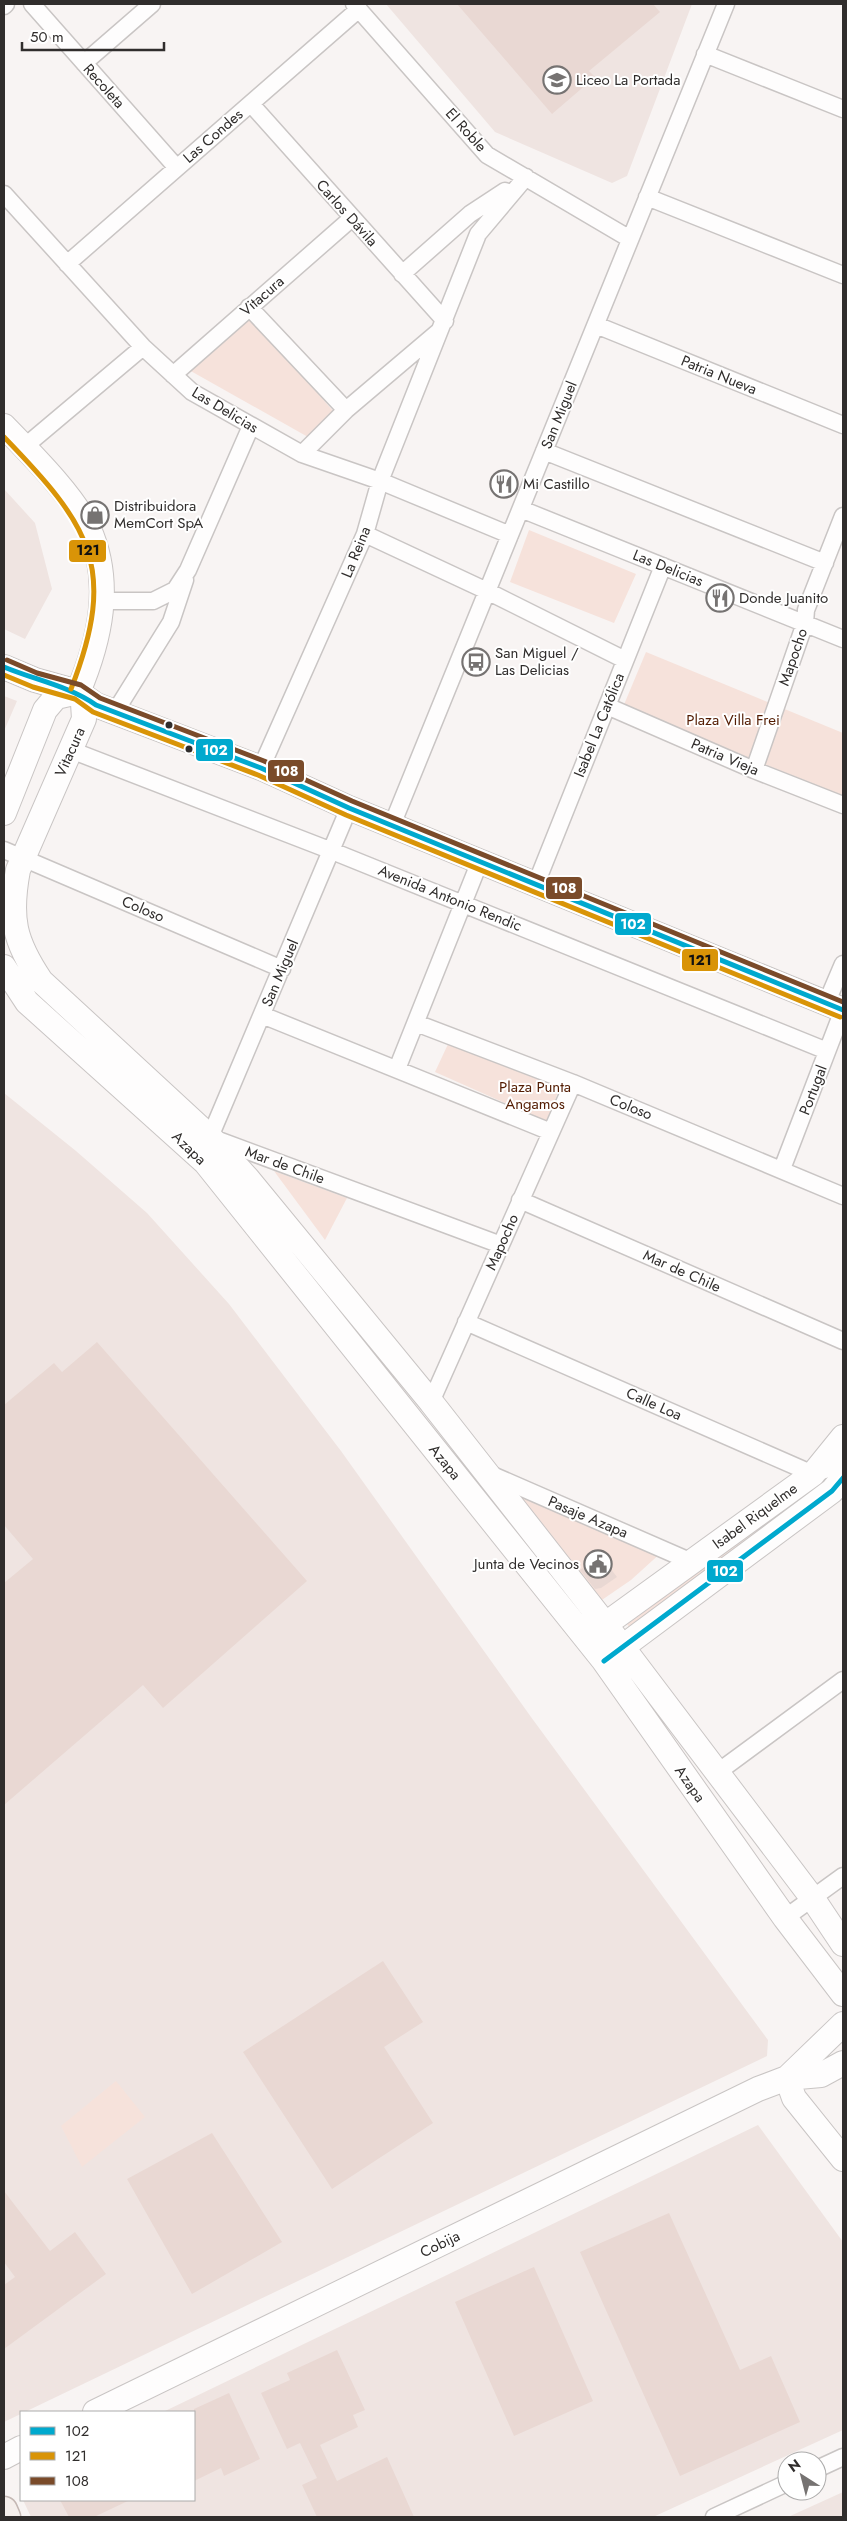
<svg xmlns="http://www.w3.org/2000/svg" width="847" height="2521" font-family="Jost,sans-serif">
<rect width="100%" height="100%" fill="#f8f4f3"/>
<path fill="#efe4e1" d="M386,4h306l-65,172 -15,7 -117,-51z
M4,489l31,34 17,66 -27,50 -21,-10z
M4,696l13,5 -13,30z
M4,1093l72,58 71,62 82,91 112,147 190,266 237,323 -1,16 -763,366z
M758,2125l85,117v188l-190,87h-622l-8,-17h171v-88h-31z
M843,2492v25h-55z"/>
<path fill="#f6e2db" d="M250,316l84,96 -26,25 -119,-67z
M529,530l107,44 -22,49 -104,-41z
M646,652l197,81v63l-220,-89z
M449,1042l111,43 -12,37 -113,-50z
M274,1171l73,27 -22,42z
M808,1491l6,6 -182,134 -5,-7z
M512,1493l151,58 -32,29 -35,24z
M116,2081l29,36 -63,50 -21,-41z"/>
<path fill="#e9d8d3" d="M457,4h196l7,8 -71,59 6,6 -43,37z
M97,1342l210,239 -144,127 -20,-23 -139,120v-222l29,-24 -29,-34v-120l50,-42 8,9z
M601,1556l16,21 -16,11 -6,1 -15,-19z
M383,1961l40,61 -39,25 49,76 -101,66 -89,-137z
M212,2133l70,109 -90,52 -65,-115z
M4,2191l46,60 25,-19 31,42 -102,75v-64l11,-8 -11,-15z
M669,2213l71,157 31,-14 29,66 -120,54 -100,-224z
M534,2267l59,134 -79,35 -59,-134z
M337,2350l28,60 -12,5 5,12 -38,18 17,36 50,-24 27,60h-97l-15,-32 15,-7 -17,-35 -13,6 -26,-56 29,-13 -3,-7z
M229,2393l31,66 -36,17 -3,-8 -27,13v-72z
M60,2500h70l-36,17h-25z"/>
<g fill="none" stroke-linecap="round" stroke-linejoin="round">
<g stroke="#c9c5c4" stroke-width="19">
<path id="street" d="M32,4l145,164
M354,4l133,151 143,84
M4,6l2,-2
M705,54l138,55
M84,63l68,-59
M251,104l194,217
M4,194l139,153 49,45 110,62 78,27 130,54
M647,197l196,78
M67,264l292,-255
M402,274l68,-60 35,-23
M249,307l97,103
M596,325l247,100
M173,375l179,-157
M23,448l120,-101
M544,451l281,112
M302,454l44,-44 92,-78
M521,509l322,130
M365,534l122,57 138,69
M102,601h51l22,-11 13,-20 63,-144
M607,706l147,64 89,35
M115,712l56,-90 14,-42
M71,752h5l256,99 495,200
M261,768l104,-234 15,-53 98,-247 48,-57
M754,770l51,-147 1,-13 37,-94
M349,808l-139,329 291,108
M392,825l334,-821
M4,850l278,119
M536,884l127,-318
M826,1004l17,-40
M262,1015l289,117
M416,1023l157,60 270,113
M397,1069l83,-208
M782,1169l61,-159
M520,1200l323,141
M466,1322l347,152 30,-10
M431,1402l142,-319
M490,1474l202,88
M718,1772l125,-92
M785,1918l58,-42
M817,2469l26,-12
M714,2517l73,-34"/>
</g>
<g stroke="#c9c5c4" stroke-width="26">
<path id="secondary" d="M4,426c26,27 69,69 85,103 24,54 11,111 -11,163
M4,667l31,13 43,12 18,13 165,63 88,40 494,202
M78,692l5,11 1,16 -66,151c-9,48 -4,71 23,111l169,156 38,42 183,223 174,222 208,275 30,45
M4,813l41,-103 11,-13 22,-5
M4,967l23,35 178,160 399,499 181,257 58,76
M592,1634l221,-160 30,-37
M609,1657l223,-166 11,-13
M787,2078l7,20 49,61
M787,2078l56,-54
M95,2412l663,-323 29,-11 34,-3 22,-12
M4,2457l17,-9"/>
</g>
<g stroke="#c4b8b4" stroke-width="29">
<path id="primary" d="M4,2510l3,7"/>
</g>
<use href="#street" stroke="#fefdfd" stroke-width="16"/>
<use href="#secondary" stroke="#fefdfd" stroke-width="24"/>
<use href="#primary" stroke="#f5efec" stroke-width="26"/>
<g stroke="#fff" stroke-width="9">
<path id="bus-1" d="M4,667c31,13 65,19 92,38l165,63 88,40 494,202
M604,1661l228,-170 11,-13"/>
</g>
<g stroke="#fff" stroke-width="9">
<path id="bus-2" d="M4,437c85,88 115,129 67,252
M4,675l29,12 42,12 18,13 165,63 88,40 494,202"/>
</g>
<g stroke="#fff" stroke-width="9">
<path id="bus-3" d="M7,660l30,13 44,12 19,13 164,63 88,40 491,201"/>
</g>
<use href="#bus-1" stroke="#00a9ce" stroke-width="5"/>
<use href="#bus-2" stroke="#d99407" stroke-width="5"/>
<use href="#bus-3" stroke="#7a4b2a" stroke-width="5"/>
</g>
<defs>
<g id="school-ring" transform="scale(1.4375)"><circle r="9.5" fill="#fff" stroke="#767372" stroke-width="1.5"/><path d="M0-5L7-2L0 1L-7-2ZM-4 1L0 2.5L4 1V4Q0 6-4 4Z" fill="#767372"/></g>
<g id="restaurant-ring" transform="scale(1.4375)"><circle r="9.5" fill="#fff" stroke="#767372" stroke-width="1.5"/><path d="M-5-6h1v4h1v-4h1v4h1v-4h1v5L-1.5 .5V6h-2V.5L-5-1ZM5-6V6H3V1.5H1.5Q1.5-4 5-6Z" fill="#767372"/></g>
<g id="shop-ring" transform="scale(1.4375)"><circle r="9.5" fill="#fff" stroke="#767372" stroke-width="1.5"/><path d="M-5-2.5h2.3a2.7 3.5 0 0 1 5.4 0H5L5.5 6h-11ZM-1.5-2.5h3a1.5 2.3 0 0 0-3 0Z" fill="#767372"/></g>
<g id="bus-ring" transform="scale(1.4375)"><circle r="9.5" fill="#fff" stroke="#767372" stroke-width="1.5"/><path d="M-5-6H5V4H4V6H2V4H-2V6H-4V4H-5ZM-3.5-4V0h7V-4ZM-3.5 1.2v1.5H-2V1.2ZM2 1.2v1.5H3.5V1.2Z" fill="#767372"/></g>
<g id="civic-ring" transform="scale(1.4375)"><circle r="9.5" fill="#fff" stroke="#767372" stroke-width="1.5"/><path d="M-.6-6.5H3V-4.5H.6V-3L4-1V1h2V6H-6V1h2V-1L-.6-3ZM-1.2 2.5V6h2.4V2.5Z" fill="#767372"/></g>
</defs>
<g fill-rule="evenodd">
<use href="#school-ring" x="557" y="80"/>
<use href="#restaurant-ring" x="504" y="484"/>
<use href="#shop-ring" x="95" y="515"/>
<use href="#restaurant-ring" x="720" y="598"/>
<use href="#bus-ring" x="476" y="662"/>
<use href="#civic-ring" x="598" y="1564"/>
</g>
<g fill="#302d2c" stroke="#fff" stroke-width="2">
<circle cx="169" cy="725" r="4.5"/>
<circle cx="189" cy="749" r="4.5"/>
</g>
<g text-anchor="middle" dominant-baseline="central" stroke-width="4" stroke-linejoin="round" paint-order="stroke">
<g font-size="15" fill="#302d2c" stroke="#fff" text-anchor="start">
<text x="576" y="80">Liceo La Portada</text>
<text x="523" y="484">Mi Castillo</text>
<text x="114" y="506">Distribuidora<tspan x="114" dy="17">MemCort SpA</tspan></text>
<text x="739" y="598">Donde Juanito</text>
<text x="495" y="653">San Miguel /<tspan x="495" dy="17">Las Delicias</tspan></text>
<text x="579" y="1564" text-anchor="end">Junta de Vecinos</text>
</g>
<g font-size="15" fill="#302d2c" stroke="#fff">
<text transform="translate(104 86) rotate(48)">Recoleta</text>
<text transform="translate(466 130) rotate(48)">El Roble</text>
<text transform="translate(213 136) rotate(-41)">Las Condes</text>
<text transform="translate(347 213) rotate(48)">Carlos Dávila</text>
<text transform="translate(262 296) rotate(-41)">Vitacura</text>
<text transform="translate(719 375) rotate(22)">Patria Nueva</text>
<text transform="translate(225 410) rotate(31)">Las Delicias</text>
<text transform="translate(559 415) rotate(-68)">San Miguel</text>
<text transform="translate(356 552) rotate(-68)">La Reina</text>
<text transform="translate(668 568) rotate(22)">Las Delicias</text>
<text transform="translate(793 657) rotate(-71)">Mapocho</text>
<text transform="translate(599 725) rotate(-68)">Isabel La Católica</text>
<text transform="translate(70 752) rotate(-66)">Vitacura</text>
<text transform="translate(725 757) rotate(23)">Patria Vieja</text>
<text transform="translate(450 898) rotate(22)">Avenida Antonio Rendic</text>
<text transform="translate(143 909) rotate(23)">Coloso</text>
<text transform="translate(280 973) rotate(-67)">San Miguel</text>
<text transform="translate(813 1090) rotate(-69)">Portugal</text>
<text transform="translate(631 1107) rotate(22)">Coloso</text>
<text transform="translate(189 1148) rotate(44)">Azapa</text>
<text transform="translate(285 1165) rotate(20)">Mar de Chile</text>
<text transform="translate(502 1242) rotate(-66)">Mapocho</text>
<text transform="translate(682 1271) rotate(24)">Mar de Chile</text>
<text transform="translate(654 1404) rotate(24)">Calle Loa</text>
<text transform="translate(445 1462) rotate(51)">Azapa</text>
<text transform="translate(755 1516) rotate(-36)">Isabel Riquelme</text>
<text transform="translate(588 1517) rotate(23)">Pasaje Azapa</text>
<text transform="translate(690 1784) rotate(55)">Azapa</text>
<text transform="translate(440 2244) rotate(-26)">Cobija</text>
</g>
<g font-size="15" fill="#531c02" stroke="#fff">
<text x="733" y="720">Plaza Villa Frei</text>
<text x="535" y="1087">Plaza Punta<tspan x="535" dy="17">Angamos</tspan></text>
</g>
</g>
<g stroke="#fff" stroke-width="2">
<rect x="68" y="539" width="39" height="24" rx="5" fill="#d99407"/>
<rect x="195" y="738" width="39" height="24" rx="5" fill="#00a9ce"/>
<rect x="267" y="759" width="38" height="24" rx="5" fill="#7a4b2a"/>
<rect x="545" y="876" width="38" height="24" rx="5" fill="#7a4b2a"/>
<rect x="614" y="912" width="38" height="24" rx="5" fill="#00a9ce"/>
<rect x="681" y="948" width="38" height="24" rx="5" fill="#d99407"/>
<rect x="706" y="1559" width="38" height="24" rx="5" fill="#00a9ce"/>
</g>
<g font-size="14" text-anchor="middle" font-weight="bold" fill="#fff">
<text x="215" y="755">102</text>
<text x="286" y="776">108</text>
<text x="564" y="893">108</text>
<text x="633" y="929">102</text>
<text x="725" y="1576">102</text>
</g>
<g font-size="14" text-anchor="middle" font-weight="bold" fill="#111">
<text x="88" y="555">121</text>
<text x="700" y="965">121</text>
</g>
<rect width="847" height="2521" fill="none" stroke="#302d2c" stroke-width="10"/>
<rect x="20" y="2411" width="175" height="90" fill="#ffffff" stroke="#acabab"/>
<rect x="30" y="2427" width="25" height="8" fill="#00a9ce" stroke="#acabab"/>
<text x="65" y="2436" font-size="15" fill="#302d2c">102</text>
<rect x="30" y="2452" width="25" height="8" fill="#d99407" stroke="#acabab"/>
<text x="65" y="2461" font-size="15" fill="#302d2c">121</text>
<rect x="30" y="2477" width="25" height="8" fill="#7a4b2a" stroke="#acabab"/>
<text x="65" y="2486" font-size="15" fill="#302d2c">108</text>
<g transform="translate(802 2476) rotate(324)"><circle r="24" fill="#ffffff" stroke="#acabab"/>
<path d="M0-4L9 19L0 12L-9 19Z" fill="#767372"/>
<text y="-8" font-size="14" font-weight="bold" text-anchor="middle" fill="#302d2c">N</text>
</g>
<path d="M22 42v8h142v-8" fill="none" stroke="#302d2c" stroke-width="2.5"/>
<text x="30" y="42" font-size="15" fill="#302d2c" stroke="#ffffff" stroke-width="4" paint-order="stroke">50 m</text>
</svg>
